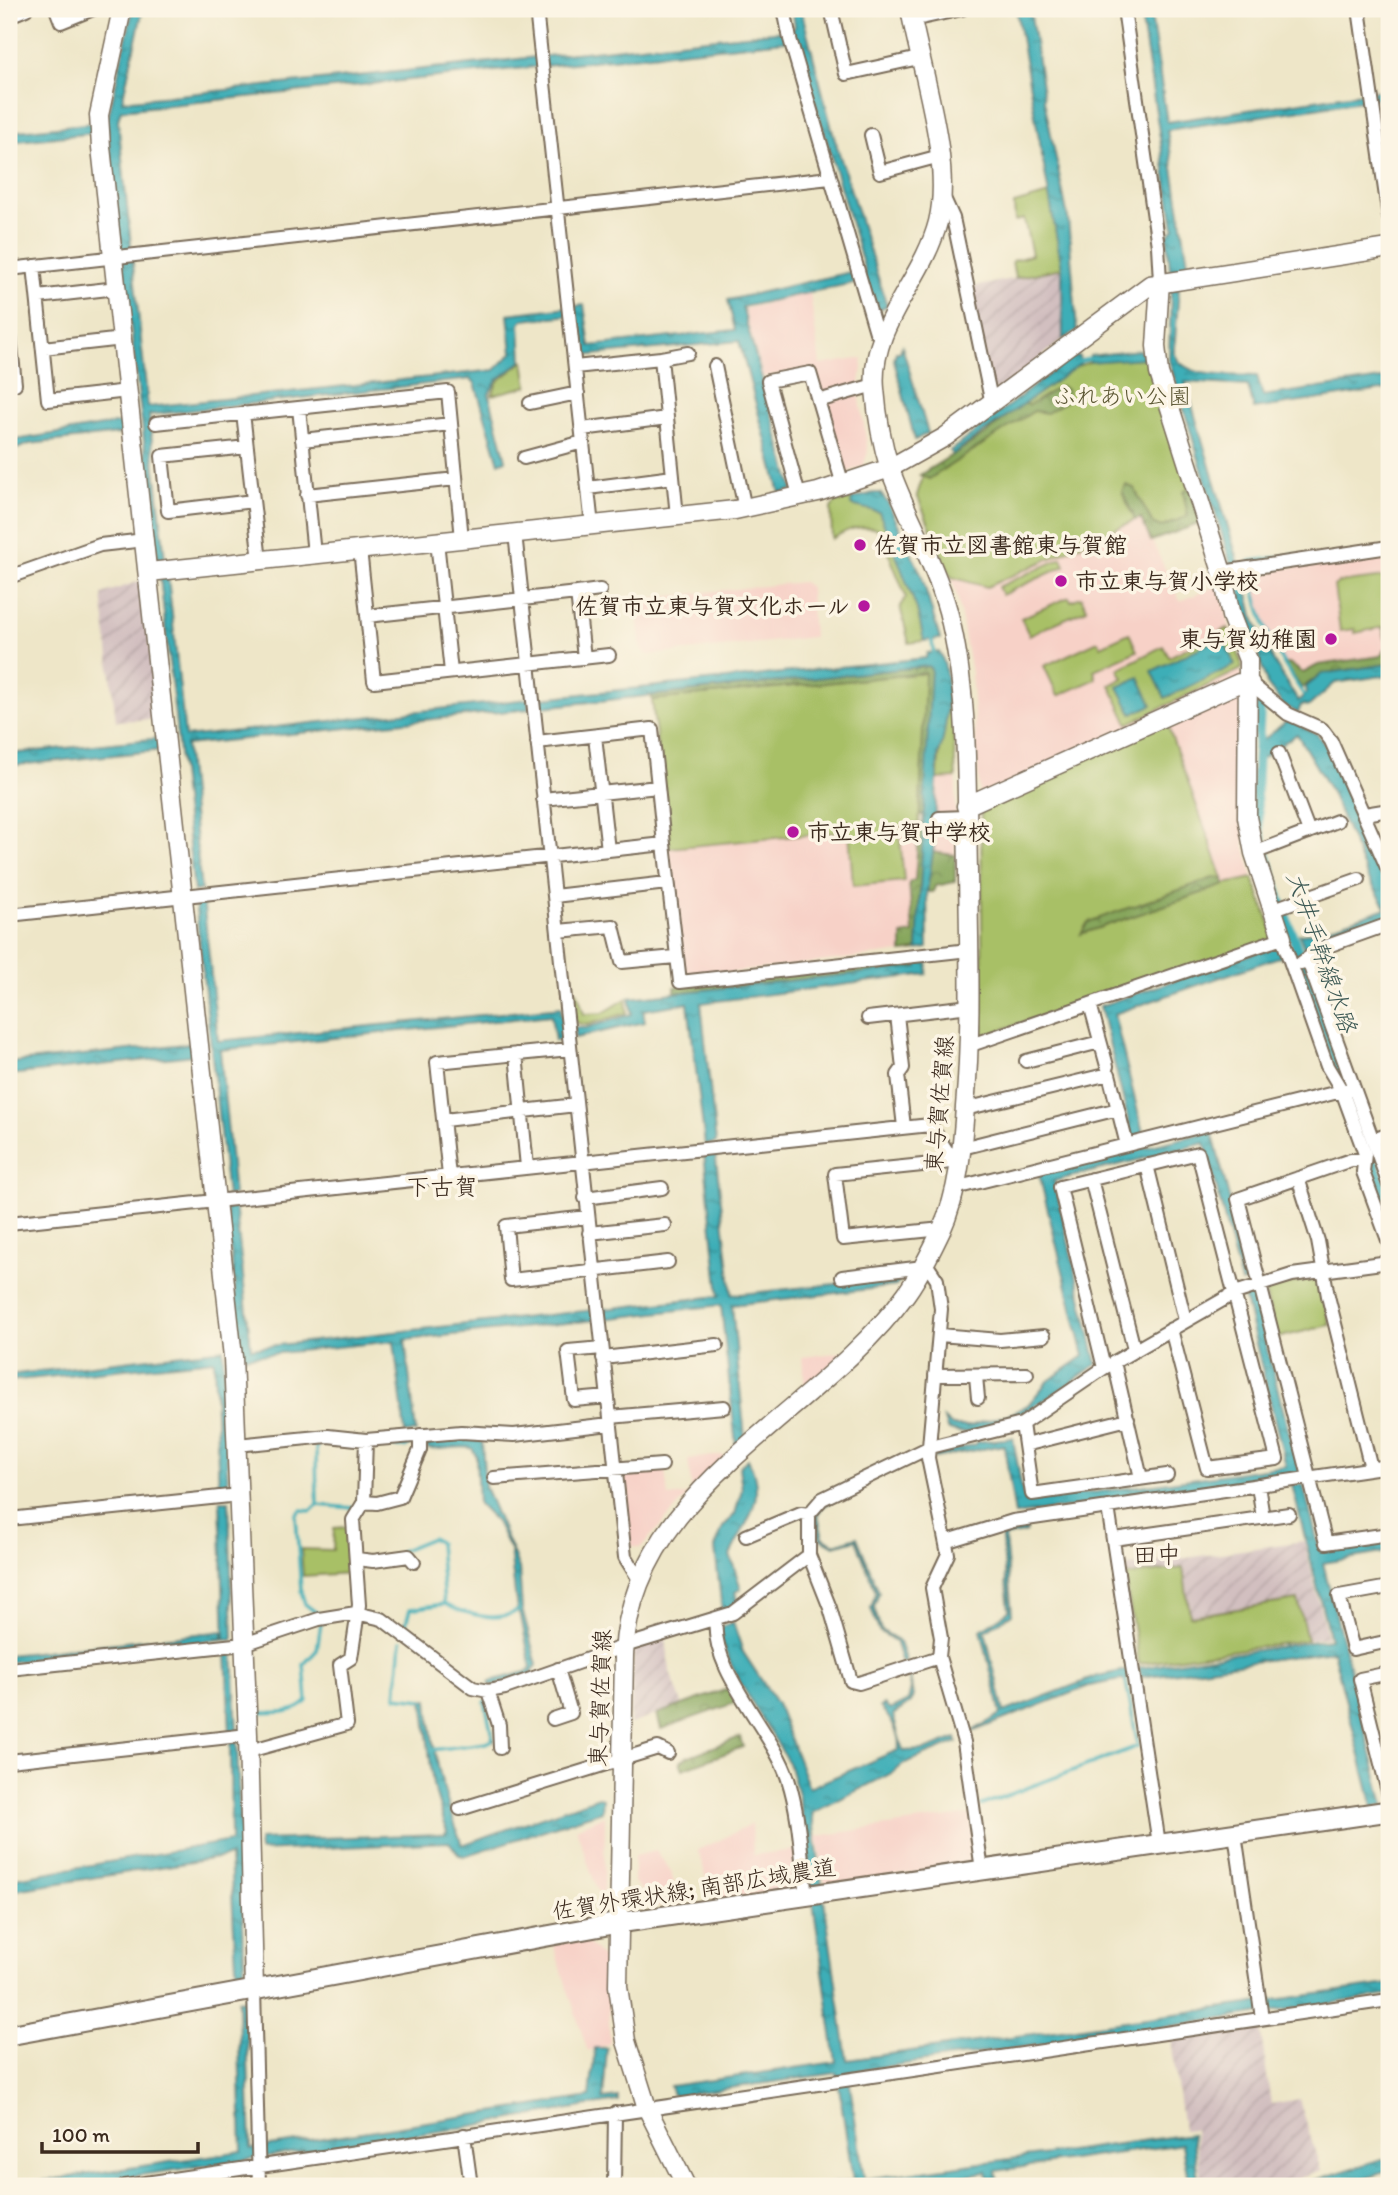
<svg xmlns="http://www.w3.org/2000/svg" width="1398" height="2195" font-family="Itim,'Klee One',sans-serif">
<defs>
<pattern id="industrial-furrows" width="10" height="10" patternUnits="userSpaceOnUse" patternTransform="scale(1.75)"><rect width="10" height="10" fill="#d2bfc0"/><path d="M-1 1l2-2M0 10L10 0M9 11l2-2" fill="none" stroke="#b5a4a5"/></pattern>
<pattern id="forest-crowns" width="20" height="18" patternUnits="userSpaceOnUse" patternTransform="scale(1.75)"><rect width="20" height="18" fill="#86a65b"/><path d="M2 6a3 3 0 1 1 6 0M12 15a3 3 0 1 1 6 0" fill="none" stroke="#6f874b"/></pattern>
<pattern id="water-ripples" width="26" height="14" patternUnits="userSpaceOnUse" patternTransform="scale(1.75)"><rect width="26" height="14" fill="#3daeb7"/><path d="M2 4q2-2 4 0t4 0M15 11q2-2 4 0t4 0" fill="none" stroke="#348e94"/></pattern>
</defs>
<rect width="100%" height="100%" fill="#fcf5e5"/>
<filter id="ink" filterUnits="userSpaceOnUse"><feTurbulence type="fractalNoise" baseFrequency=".0143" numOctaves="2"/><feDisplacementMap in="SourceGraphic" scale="14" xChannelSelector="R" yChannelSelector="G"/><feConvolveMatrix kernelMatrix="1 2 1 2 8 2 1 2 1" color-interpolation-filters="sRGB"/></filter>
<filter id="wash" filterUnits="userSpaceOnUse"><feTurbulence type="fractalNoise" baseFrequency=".00686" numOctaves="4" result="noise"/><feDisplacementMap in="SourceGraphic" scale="28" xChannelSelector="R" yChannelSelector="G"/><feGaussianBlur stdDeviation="1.57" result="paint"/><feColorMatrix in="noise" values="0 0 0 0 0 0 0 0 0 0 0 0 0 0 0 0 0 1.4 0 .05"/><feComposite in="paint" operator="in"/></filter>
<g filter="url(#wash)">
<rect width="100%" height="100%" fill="#eee6c8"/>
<path fill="#f7d1c7" d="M810,293l10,72 43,-7 -4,35 9,59 -5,14 -21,8 -27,-106 -52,9 -19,-68z
M986,434l155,83 39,84 40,-16 22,93 -262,118 -9,-123 -13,-74 -14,-45 -27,-59 6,-18 -3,-2z
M1389,553v109l-68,11 -19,15 -18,-23 -22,-49 -9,-43z
M803,582l7,5 3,50 -165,18 -7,-6 -5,-43 6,-7z
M1239,689l7,3 -2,152 9,34 -28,7 -59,-164z
M652,700l268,115 -8,136 -229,27z
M956,778l-1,77 -24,-3 3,-6 4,-67z
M845,1352l-40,37 -3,-32z
M723,1455l1,7 -32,30 -4,-33z
M665,1469l3,28 20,-2 -48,53 -11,-3 -6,-70z
M971,1814l6,50 -152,21 -8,-49z
M605,1815l-1,76 -5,4 -23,-67z
M752,1824l1,31 42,-5 5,39 -87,11 -15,-50z
M656,1851l14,19 11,36 -24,1 -23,-25v-26z
M584,1939l22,22 4,82 -22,9 -35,-108z"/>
<path fill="url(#industrial-furrows)" d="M1062,268l1,71 -64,52 -9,-5 -21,-98z
M143,580l14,139 -41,2 -14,-127z
M1304,1541l23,96 -20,3 -9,-40 -108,16 -7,-48 -58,8 -1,-9z
M666,1638l4,34 13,34 -53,18 4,-76z
M1260,2026l11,78 28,-5 22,72 -45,15h-74l-8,-57 -11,1 -12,-91z"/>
<path fill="#a8c066" stroke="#727542" stroke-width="2" d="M1049,194l13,74 -47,10 -3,-17 20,-6 -8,-36 -9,2 -1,-17z
M1148,358l53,165 -50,18 -10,-24 -154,70 -36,-10 -34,-82 6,-18 -3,-2 66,-41 18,-19 73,-49 19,-6z
M524,361l4,25 -36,9 6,-14z
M852,499v6l27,7 38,97 7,32 -15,2 -9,-37 6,-9 -27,-68c-20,-4 -30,-1 -47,10l-1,-31 5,-6z
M1062,558l3,8 -63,29 -4,-8z
M1385,577l4,49 -34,7v-4l-15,2 -6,-45 4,-3z
M1069,597l2,4 10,-4 6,12 -58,26 -8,-17z
M1228,628l13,32 1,9 -114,55 -18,-39 13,-7 -5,-9 45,-23 6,11z
M1129,633l8,18 -43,19 2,9 -38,17 -14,-30 54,-25 3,5z
M926,673l-7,151 -31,3h11l5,54 -51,5 -4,-55 -180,17 -17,-148z
M948,700l4,13 4,65 -18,1c0,-14 5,-67 10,-79z
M1166,721l59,163 28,-6 22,60 -292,98 -2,-232z
M577,991l7,23 19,-1 23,-14 1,14 -40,12 -14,-3 -4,-30z
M1319,1278l11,47 -53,13 -13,-50z
M348,1527l3,46 -48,3 -2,-27 32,1 1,-22z
M1183,1568l7,48 108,-16 9,40 -168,24 -14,-88z"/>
<path fill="url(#forest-crowns)" stroke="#60683c" stroke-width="2" d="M1061,386l7,5 -2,10 -19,12 -13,-2 -105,68 -9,-4 66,-41 36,-31 7,2z
M1126,485l8,3 19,36 9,3 26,-11 -5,-24 7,-5 11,36 -50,18 -10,-23 -6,2 -13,-29z
M1389,626v38l-68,10 -19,14 -18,-23 5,-2 14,10 15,-8 63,-9 6,-9 -4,-18z
M928,666l3,3 -6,146h-5l5,-142 -273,27 -1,-4z
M919,824h5l-7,126 -15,2v-17l11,-2 -4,-51 6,-2z
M931,852l24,3v27l-20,4 -2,6h-6z
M1216,877l7,2 2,6 -144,49 7,-12z
M918,961l1,6 -244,26v-6z
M733,1687l8,14 -80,28 -4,-15z
M740,1737l3,10 -60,22 -3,-7 7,-5z"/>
<path fill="url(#water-ripples)" stroke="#3c6c6a" stroke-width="2" d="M133,9h10l-21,92 670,-71 3,-4 -3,-17h9l33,128 53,169 -9,4 -10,-27 -5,-4 2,-8 -69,-234 -3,-1 -8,5 -664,69 -3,10 30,287 347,-37 17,-17 -4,-39 76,-9 6,41 145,-16 -7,-30 127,-29 3,11 -116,25 51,183 -13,3 -41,-152 -158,15 -9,-41 -49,5 -3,4 2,37 -25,19 -8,14 17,66 -7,3 -24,-80 -4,-4 -322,36 16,144 -7,1 -51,-437z
M1016,9h14l14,91 24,118 9,113 -14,8 -1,-71z
M1140,9h10l17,113 222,-33v8l-222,33 22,139 -19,1 -3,-34 7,-8z
M93,123l1,10 -85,9v-10z
M1171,289h8l-5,63c9,29 58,22 83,24l6,20 126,-18v11l-135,20 -6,-23 -63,-4 54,182 -8,1 -62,-205z
M902,346l26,87 -13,7 -21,-80 2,-8h4z
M1139,350l6,8 -55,4v-6z
M1079,356l1,8 -128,91 -2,-4 120,-93z
M127,422l1,11 -99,11 -20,8v-11z
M873,493h7l8,10 33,71 19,65 -16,2 -7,-32 -38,-97 -28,-7 1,-6z
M1244,575l9,41 21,46 24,39 9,-8 -1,-6 15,-13 68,-10v11l-54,8 -26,23 -8,-1 -3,8 -15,-8 -16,-21 -32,-108z
M160,577h8l17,160 343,-38 1,10 -343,36 15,145 -7,1z
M1222,637l13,28 -70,33 -13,-27z
M939,652c14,21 8,81 -1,104l-4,90 -7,46 1,56 -11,2 14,-281 -3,-3 -385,41 -4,-5 3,-4 384,-40 1,-5z
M1139,677l13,28 -20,9 -14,-27z
M1288,720l29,14 15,21 57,135v27l-72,25 -12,7 -6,-15 18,-2 70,-24 -19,-30 -38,-88 -33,-56 -35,24v-17z
M160,738l2,12 -153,16v-12z
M203,898l15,143 343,-34 3,33 -9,1 -4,-26 -331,35 14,145 -7,1 -32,-297z
M1278,945l4,11 -168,58 30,123 -11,2 -33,-133z
M918,961h10l-1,13 -226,29 15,140 -11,2 -17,-142 -45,7 2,12 -70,16 -1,-11 12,1 46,-14 -3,-16 289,-31z
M193,1043l1,12 -185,20v-12z
M1212,1131l38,149 -9,3 -36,-140 -151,38 43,183c-33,22 -110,84 -150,65l-3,-10 8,7h18l43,-13 15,-8 19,-23 37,-26 -45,-182z
M715,1151l17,144 170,-18 -6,9 -164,19 13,133 -9,8 -15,-141 -116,14 -1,-10 115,-13 -15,-143z
M235,1204l16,144 342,-38 2,10 -190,20 11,92 -11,1 -11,-92 -152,16 -16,-152z
M1252,1291l48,183 -285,41 -11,-70 -69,13 -1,-2 42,-12v-2l37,-4 11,64 262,-36 -42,-171z
M223,1349l5,142 -9,1 -5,-132 -205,21v-6z
M460,1437l22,5 3,45 34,81 3,41 15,56 -6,9 -38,11 -4,-1 1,-3 39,-10 2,-4 -10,-50 -4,-6 -7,-61 -14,-28 -18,-18 -2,-49 -4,-7c-16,-3 -29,3 -44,1l-2,-4z
M748,1459c20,40 -1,60 -18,96l11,34 -6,3 3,11 -8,4v3l-8,1 -7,-63 8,-21 12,-13 7,-25 -3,-22z
M1303,1484l17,67 69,-9v10l-66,11 61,242 -11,2 -40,-156 -193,26 -1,-9 191,-29 -38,-154z
M834,1497l3,2 -15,8 -4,9 5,21 11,7 23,-7 22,55 -5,15 7,23 17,10 8,22 -4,1 -7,-22 -16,-10 -8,-23 5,-16 -20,-52 -22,6 -14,-8 -5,-22 6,-11z
M220,1501h9l4,139h-8z
M1025,1524l1,8 -21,5 7,77 -27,17 19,81 94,-36 29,-6v9l-38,7 -120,47 32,-19 -20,-84 28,-19 -8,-81z
M733,1622l10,30 34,52 32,84 89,-38c4,-14 -8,-33 -18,-43l4,-2 6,5 18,-9 3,-12 -4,-20h2l4,27 -3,7 -17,12 10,36 22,-1 31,-12 1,4 -52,21 -11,9 -82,41 10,72 -10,2c-7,-41 -9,-101 -30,-136 -14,-24 -67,-101 -61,-124z
M223,1631v8l-214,23v-7z
M226,1651h7l4,82h-7z
M423,1699l5,1c3,50 17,97 34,145l137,-48 4,2 -1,12 -137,45 -5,-1 -11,-13 -189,9 -1,-11 185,-6 3,-3 -14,-46z
M237,1742l8,242h-8l-7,-128 -221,35v-12l222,-38 -1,-98z
M824,1900l23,160 542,-76v11l-541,77 16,107 328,-45 7,52h-10l-7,-42 -186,27 2,15h-9l-2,-14 -100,14h-71l37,-5 -16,-108 -164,23 -3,-10 166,-24 -23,-160z
M246,2000l5,149 339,-52 5,-49h12l-4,51 15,-2v4l-164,28 -388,57h-57l233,-35 -4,-150z
M1382,2159l7,1v11l-49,15h-44z"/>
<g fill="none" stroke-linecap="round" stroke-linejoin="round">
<path stroke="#3daeb7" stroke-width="3.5" d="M1077,362l16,-4
M1250,561l47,-6
M1251,574c10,49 23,79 53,121
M931,635l3,20
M371,1446l35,1 5,-6
M317,1505l-6,6 -10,-1 -5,5 5,76 4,13 13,10
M354,1508l-37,-3 -1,-58 4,-5 39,4
M400,1551l32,-13 7,5 5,61c20,9 51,20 73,7
M404,1629l6,-20 34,-5
M401,1641l-5,56 27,3
M254,1713c17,-1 42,2 53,-12l-3,-37 13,-14 4,-27
M431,1750l55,-7 7,-3 -8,-38
M982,1805l156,-59 -13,-69"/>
<path stroke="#3daeb7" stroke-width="10" d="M1260,705l-4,90 3,35 20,68 71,199
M1367,1142l22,64"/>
</g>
</g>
<g filter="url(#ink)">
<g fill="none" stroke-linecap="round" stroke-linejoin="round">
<g stroke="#7a6c5a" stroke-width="16">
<path id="street" d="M56,9l5,13 32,-13
M536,9l56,517
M784,9l6,30 86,293 5,5
M831,9l15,65 73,-16
M1124,9l34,237 2,35
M1359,9l30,209
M9,16l17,-7
M912,20l50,-11
M871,135l9,37 60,-16
M943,196l10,22 39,186
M34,266l14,134 80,-9
M9,269l821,-91
M38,297l79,-9
M9,326l6,58
M43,348l80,-9
M661,358l27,-5
M715,366l30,143
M575,367l86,-9 16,158
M818,401l56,-16
M530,403l48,-10
M299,408l15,146
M243,413l17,148
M156,423l292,-31 14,147
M582,429l85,-11
M302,440l149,-16
M247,447l-85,9 6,55 85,-10
M524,458l59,-16
M588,488l85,-11
M797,488l-29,-107 42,-8 33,112
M307,495l149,-16
M515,533l110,1024 15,24
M437,541l14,131
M360,549l14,132 235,-26
M1222,572l167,-25
M9,577l91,-32 45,-5
M577,593l23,-3
M367,616l210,-23 7,65
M1250,683l38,31 34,15 9,12 58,131
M595,736l13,114
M537,742l115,-13 12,115
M1279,753l30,79
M543,799l115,-12
M1365,814l24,-4
M939,818l27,-1
M1254,853l83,-32
M554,896l113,-13
M1274,909l85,-30
M9,915l655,-71 16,138 289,-32
M558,931l55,-5 9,36 53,-5
M1308,961l81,224
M1301,963l21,-15 67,-24
M1090,1004l17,62
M897,1015l6,53 -5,7 6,52
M868,1018l102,-12
M971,1045l311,-107 45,128 15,25 23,63 -2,18 26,71
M516,1054l11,113
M1026,1061l74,-19
M965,1109l144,-35 18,71
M444,1120l132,-15
M1373,1140l16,-6
M962,1148l156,-39
M1364,1160h-13l-113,39 88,344 63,-9
M1147,1165l38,155
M449,1176l-12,-114 133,-13
M1298,1178l20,63 10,55 43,172
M1091,1179l43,170
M955,1188l399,-100
M585,1198l77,-10
M588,1217l-82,9 5,54 157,-18
M9,1223l921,-98 17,26 14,10
M942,1229l-99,10 -8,-65 126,-13
M589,1233l76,-8
M925,1262l12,18 4,29 -13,149 20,96 -16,34 9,50 -2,19 25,85 18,128
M842,1277l73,-9 6,2
M940,1335l60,5 44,-4
M602,1348l-34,3 6,49 34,-3
M603,1358l114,-13
M1114,1362l27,116
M1104,1368l-44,-181 138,-34 79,306 -70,9 -36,-139
M935,1375l92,-1
M976,1376l2,22
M610,1417l114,-10
M1022,1424l10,70 135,-19
M237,1445l91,-9 38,4 95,-8 53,3 96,-11
M1025,1445l103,-26
M494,1478l168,-13
M1258,1485l5,33
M364,1502l13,1 23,-6 20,-47v-15
M1108,1507l51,337
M9,1519l230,-24
M746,1536l55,-23 8,1
M1114,1539l175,-25
M948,1541l65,-20 376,-55
M809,1555l21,53 21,73 8,2 80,-26
M357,1559l16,2 36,-5 5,6
M1389,1587l-50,9 14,53 36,-8
M716,1620c-6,51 57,111 72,159 12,37 13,79 18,117
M9,1669l235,-25 75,-25 37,-6 26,6 91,69 15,3 17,-3 126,-44 102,-31 76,-58v-41l13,-15 108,-52 92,-23 82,-56 131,-75 57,-18 97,-13
M1389,1673l-29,6 29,117
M488,1691l11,34 1,23
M553,1719l18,-6 -13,-44
M249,1751l98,-27 -7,-59 11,-7 8,-53 -6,-85 11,-18 2,-62
M9,1761l239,-26
M460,1809l198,-61 10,5
M1235,1834l27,184
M254,1989l5,197
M464,2135l7,51
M125,2186l1264,-186
M614,2186l1,-73"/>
</g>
<g stroke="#7a6c5a" stroke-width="21">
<path id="secondary" d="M122,9l-23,106 2,32 132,1210 15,378 6,254
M1160,281l-4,65 3,27 63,199 9,44 17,44 -1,157 7,36 28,85
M149,572l586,-62 83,-18 72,-24 55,-31 205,-152 239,-37
M966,806l273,-123h11
M686,2186l-39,-78 -21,-67 -8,-55 6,-331c7,-168 194,-239 282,-361 14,-19 25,-42 35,-63 18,-39 21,-82 24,-124 7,-78 4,-156 3,-235 -2,-87 2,-176 -20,-261 -14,-50 -41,-94 -58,-142 -8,-25 -13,-54 -15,-80 -6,-64 48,-108 63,-167 15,-59 -17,-152 -28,-213"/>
</g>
<g stroke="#7a6c5a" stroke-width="23">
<path id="primary" d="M9,2035l609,-112 771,-112"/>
</g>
<use href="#street" stroke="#fff" stroke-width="12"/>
<use href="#secondary" stroke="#fff" stroke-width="18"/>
<use href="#primary" stroke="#fff" stroke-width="19"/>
</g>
</g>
<g fill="#b5179e" stroke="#fcf5e5" stroke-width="2.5">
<circle cx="860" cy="545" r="7"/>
<circle cx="1061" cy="581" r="7"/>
<circle cx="864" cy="606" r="7"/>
<circle cx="1331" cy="639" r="7"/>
<circle cx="793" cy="832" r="7"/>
</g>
<g text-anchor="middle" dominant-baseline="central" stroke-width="7" stroke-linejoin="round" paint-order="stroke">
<g font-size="23" fill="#5c5734" stroke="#fcf5e5">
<text x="1122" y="396">ふれあい公園</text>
</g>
<g font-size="23" font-weight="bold" fill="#3b2a1e" stroke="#fcf5e5" text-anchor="start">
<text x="874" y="545">佐賀市立図書館東与賀館</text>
<text x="1075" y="581">市立東与賀小学校</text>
<text x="850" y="606" text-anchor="end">佐賀市立東与賀文化ホール</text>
<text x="1317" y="639" text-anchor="end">東与賀幼稚園</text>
<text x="807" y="832">市立東与賀中学校</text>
</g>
<g font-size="23" fill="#3b2a1e" stroke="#fcf5e5">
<text transform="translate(939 1104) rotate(-85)">東与賀佐賀線</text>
<text transform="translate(600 1698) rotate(-88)">東与賀佐賀線</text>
<text transform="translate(694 1889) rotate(-9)">佐賀外環状線; 南部広域農道</text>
</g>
<g font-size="24" font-style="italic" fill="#3c5854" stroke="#fcf5e5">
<text transform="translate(1322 952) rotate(71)">大井手幹線水路</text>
</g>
<g font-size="24" fill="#3b2a1e" stroke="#fcf5e5">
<text x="442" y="1186">下古賀</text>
<text x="1157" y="1554">田中</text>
</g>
</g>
<rect width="1398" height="2195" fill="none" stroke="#fcf5e5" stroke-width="35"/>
<path d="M42 2142v10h156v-10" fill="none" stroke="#3b2a1e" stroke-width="3.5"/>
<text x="52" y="2142" font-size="21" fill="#3b2a1e" stroke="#fcf5e5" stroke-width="5" paint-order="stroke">100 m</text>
</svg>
